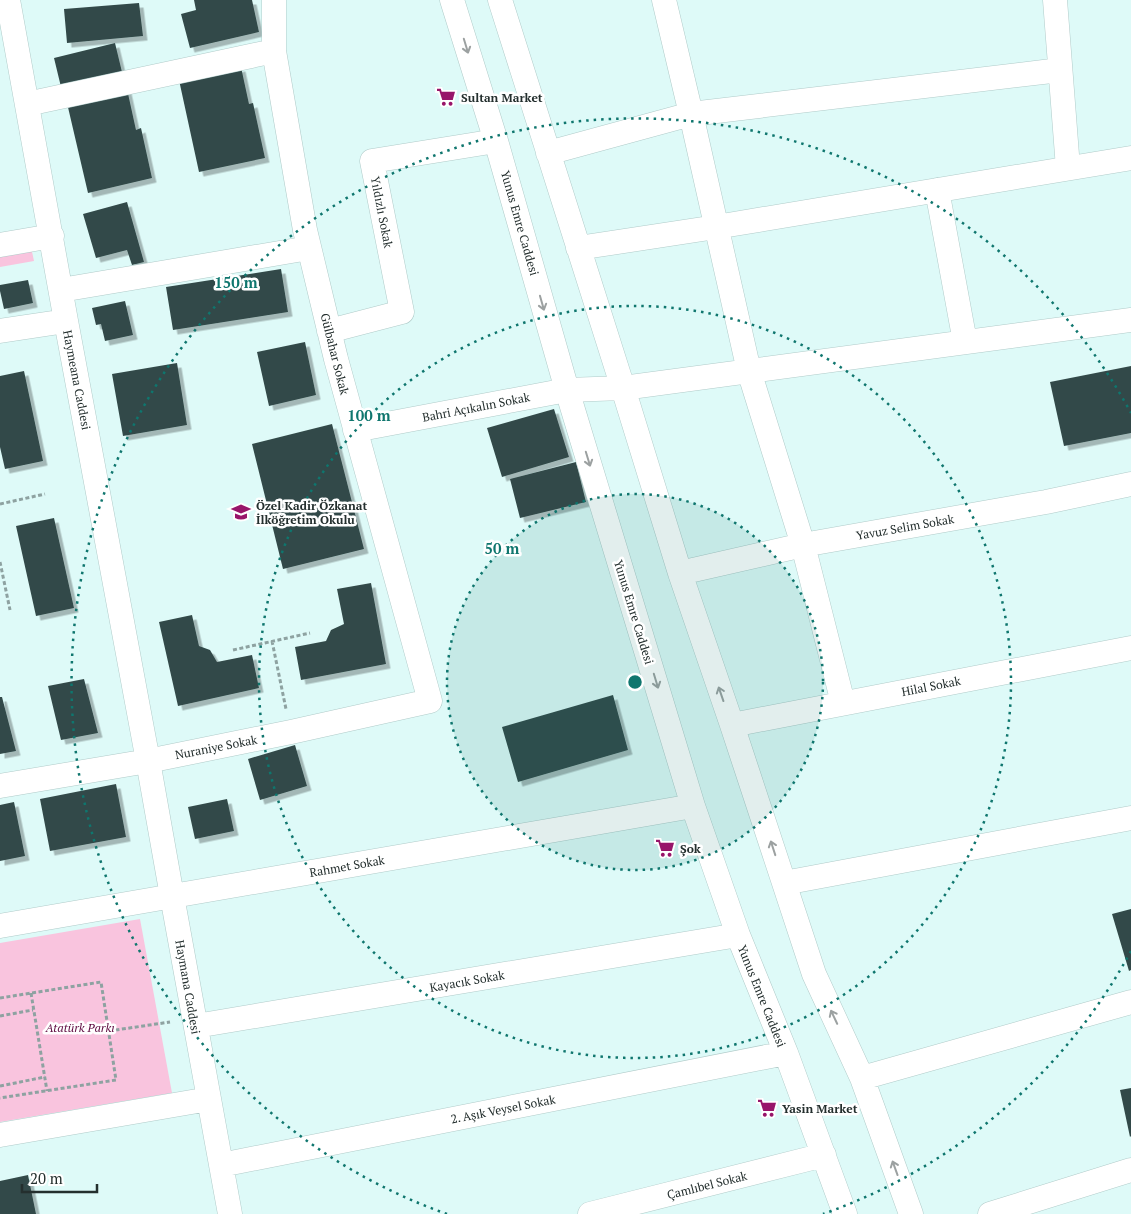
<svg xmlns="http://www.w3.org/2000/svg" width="1131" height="1214" font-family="'PT Serif',serif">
<defs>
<filter id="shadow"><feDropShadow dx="4.5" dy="4.5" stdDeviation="0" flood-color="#0004"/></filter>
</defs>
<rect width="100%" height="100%" fill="#defaf8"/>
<path fill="#f9c4de" d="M31,247l3,14 -34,6v-14z
M140,919l32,174 -172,29v-179z"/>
<path fill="#334a49" filter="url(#shadow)" d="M194,0h58l7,32 -69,16 -9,-34 15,-4z
M139,3l4,33 -76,7 -3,-34z
M115,43l7,29 -61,15 -7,-29z
M241,67l8,37 4,-1 12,55 -66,14 -20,-92z
M127,89l9,41 5,-2 11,50 -64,15 -21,-90z
M127,202l17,60 -12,3 -5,-15 -31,8 -13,-44z
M281,269l7,43 -115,18 -7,-43z
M28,280l5,23 -29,6 -4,-18v-6z
M125,301l8,34 -28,6 -4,-17 -5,1 -4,-17z
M305,342l11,53 -47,11 -12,-54z
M177,363l10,62 -64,11 -11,-62z
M1131,366v67l-67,13 -14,-64z
M24,371l19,90 -38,8 -5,-22v-71z
M554,409l15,48 -67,20 -15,-49z
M332,424l32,125 -81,20 -31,-125z
M576,462l10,40 -66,16 -10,-39z
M54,518l20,90 -38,8 -20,-90z
M371,583l15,81 -85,16 -6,-33 31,-6 5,-11 13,-6 -7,-35z
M192,615l7,31 11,4 7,12 35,-7 7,33 -81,18 -19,-84z
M84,679l14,54 -37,7 -13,-54z
M613,695l15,55 -110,32 -16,-55z
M0,697h2l14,54 -16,3z
M295,745l12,41 -47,14 -12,-41z
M116,784l10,53 -76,14 -10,-52z
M227,799l7,32 -39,8 -7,-32z
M14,802l11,54 -25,5v-56z
M1131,909v61l-2,1 -17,-57z
M1131,1088v48l-1,1 -10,-47z
M28,1175l8,39h-36v-33z"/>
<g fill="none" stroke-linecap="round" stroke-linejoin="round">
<g stroke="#b0cbc9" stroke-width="25">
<path id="minor" d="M8,0l58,321 82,440 24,135 58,318
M452,0l44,141 71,249 126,416 45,129 48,118 59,161
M500,0l123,388 57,185 52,152 82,249 48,104 49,136
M664,0l27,114 58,257 54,174 40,158
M1055,0l13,168
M27,104l247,-53
M548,153l143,-39 369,-44
M937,190l28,152
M0,245l52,-9
M578,248l138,-21 415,-69
M61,290l248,-42
M0,331l66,-10
M329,331l73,-19 -30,-151 124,-20
M355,430l212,-40 56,-2 508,-68
M680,573l123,-28 243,-43 85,-18
M732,725l399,-77
M0,786l148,-25 143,-29 139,-31 -94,-342 -31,-129 -31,-179v-51
M784,883l347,-65
M0,926l693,-120
M196,1026l542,-91
M862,1078l269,-76
M0,1135l209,-36
M221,1165l565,-112
M590,1214l234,-59
M990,1214l141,-44"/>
</g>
<path stroke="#8ea2a1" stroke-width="3" stroke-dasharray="4 2.5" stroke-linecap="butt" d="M0,504l45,-10
M0,562l10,48
M272,641l14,68
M233,650l77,-17
M31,993l16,98
M0,998l101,-16 15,98 -116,18
M0,1016l33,-6
M109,1031l61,-9
M0,1086l45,-9"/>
<use href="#minor" stroke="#fff" stroke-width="24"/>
</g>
<defs><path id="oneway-shaft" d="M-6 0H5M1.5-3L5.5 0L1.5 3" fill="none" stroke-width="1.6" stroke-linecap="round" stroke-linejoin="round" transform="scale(1.25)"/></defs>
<g stroke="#9ca1a1">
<use href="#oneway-shaft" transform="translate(466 46) rotate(73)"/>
<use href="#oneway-shaft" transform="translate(542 303) rotate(74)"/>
<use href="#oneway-shaft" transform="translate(588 459) rotate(73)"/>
<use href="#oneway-shaft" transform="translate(656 681) rotate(73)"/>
<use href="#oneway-shaft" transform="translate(721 694) rotate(-109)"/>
<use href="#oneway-shaft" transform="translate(773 848) rotate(-108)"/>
<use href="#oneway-shaft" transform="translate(834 1017) rotate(-115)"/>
<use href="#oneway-shaft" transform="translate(895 1168) rotate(-110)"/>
</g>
<circle cx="635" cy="682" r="188" fill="#0f766e" fill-opacity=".12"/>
<g fill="none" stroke="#0f766e" stroke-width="2.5" stroke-dasharray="2.5 5">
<circle cx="635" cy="682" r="188"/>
<circle cx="635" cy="682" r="376"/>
<path d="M1131 951A564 564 0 0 1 823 1214M447 1214A564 564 0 1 1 1131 413"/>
</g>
<defs>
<g id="supermarket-bare" transform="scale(1.5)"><path d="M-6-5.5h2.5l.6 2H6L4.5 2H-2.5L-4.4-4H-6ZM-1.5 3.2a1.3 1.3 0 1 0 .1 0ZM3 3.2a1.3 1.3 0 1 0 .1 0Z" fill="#98156a" stroke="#fff" stroke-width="2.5" paint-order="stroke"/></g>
<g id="school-bare" transform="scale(1.5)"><path d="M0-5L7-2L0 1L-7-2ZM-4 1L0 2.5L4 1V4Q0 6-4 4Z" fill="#98156a" stroke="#fff" stroke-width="2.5" paint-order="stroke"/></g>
</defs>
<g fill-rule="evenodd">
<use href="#supermarket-bare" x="446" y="97"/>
<use href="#school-bare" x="241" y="512"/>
<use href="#supermarket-bare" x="665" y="848"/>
<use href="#supermarket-bare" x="767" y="1108"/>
</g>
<g text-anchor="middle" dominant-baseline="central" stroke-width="5" stroke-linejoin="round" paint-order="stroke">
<g font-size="12" font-weight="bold" fill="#242f2e" stroke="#fff" text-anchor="start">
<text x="461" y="97">Sultan Market</text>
<text x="256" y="505">Özel Kadir Özkanat<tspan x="256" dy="14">İlköğretim Okulu</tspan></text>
<text x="680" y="848">Şok</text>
<text x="782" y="1108">Yasin Market</text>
</g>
<g font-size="12" fill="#242f2e" stroke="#fff">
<text transform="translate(382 212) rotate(79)">Yıldızlı Sokak</text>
<text transform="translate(520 223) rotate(74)">Yunus Emre Caddesi</text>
<text transform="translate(335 354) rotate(76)">Gülbahar Sokak</text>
<text transform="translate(77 380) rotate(79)">Haymeana Caddesi</text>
<text transform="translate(476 407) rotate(-11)">Bahri Açıkalın Sokak</text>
<text transform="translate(905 527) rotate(-10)">Yavuz Selim Sokak</text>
<text transform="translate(634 612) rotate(73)">Yunus Emre Caddesi</text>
<text transform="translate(931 686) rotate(-11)">Hilal Sokak</text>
<text transform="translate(216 747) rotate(-11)">Nuraniye Sokak</text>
<text transform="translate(347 866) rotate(-10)">Rahmet Sokak</text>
<text transform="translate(467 981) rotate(-10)">Kayacık Sokak</text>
<text transform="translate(188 987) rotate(80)">Haymana Caddesi</text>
<text transform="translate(762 996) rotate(68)">Yunus Emre Caddesi</text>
<text transform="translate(503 1109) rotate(-11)">2. Aşık Veysel Sokak</text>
<text transform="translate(707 1185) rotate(-14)">Çamlıbel Sokak</text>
</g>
<g font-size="12" font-style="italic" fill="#5e0a40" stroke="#fff">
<text x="80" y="1027">Atatürk Parkı</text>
</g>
</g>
<circle cx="635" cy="682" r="8" fill="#0f766e" stroke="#fff" stroke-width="2.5"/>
<g font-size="15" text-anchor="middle" font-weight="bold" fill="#0f766e" stroke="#fff" stroke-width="5" stroke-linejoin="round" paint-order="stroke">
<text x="236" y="288">150 m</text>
<text x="369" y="421">100 m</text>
<text x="502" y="554">50 m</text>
</g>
<path d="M22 1184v8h75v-8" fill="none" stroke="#242f2e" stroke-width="2.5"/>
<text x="30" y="1184" font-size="15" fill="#242f2e" stroke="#ffffff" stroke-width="4" paint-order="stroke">20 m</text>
</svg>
